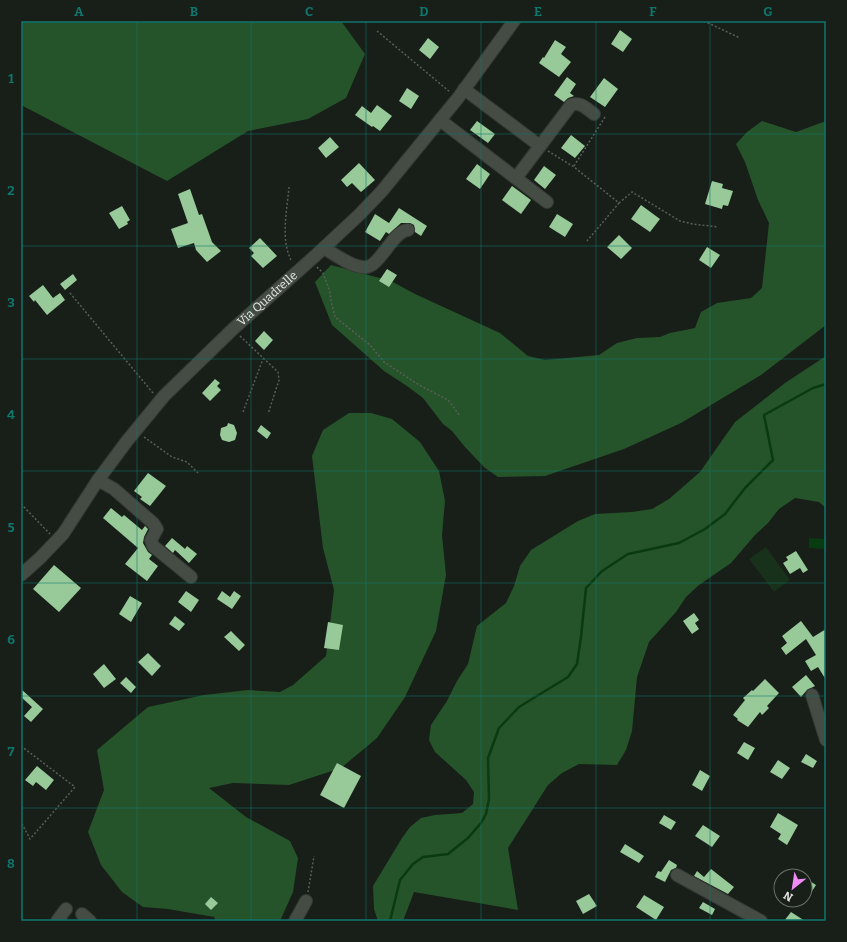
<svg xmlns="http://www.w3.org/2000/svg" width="847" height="942" font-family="Bitter,serif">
<rect width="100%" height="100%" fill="#181e18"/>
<path fill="#18311a" d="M766,547l24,33 -16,12 -25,-33z"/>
<path fill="#26542a" d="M21,21h320l24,33 -19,44 -38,21 -60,12 -81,50 -146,-76z
M762,121l34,11 30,-11v204l-65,50 -80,48 -57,26 -79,27 -47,1 -14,-10 -19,-20 -13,-16 -9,-7 -20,-26 -16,-12 -23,-15 -52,-46 -17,-43 16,-17 60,16 24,13 85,39 28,23 17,4 54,-5 18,-12 20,-5 23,-1 10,-4 25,-5 6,-16 16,-9 34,-5 11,-10 7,-65 -11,-23 -13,-38 -9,-18 11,-12z
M826,356v152l-7,-6 -24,-4 -16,11 -11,14 -13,12 -24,28 -32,22 -13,12 -10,15 -27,30 -12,35 -5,54 -6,19 -9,15 -38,-1 -17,9 -14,12 -40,63 10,62 -104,-18 -11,29h-25l-4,-12 -1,-23 29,-48 8,-11 11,-9 14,-3 27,-2 11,-9 1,-12 -8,-12 -31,-28 -6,-12 2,-15 16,-24 10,-20 11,-17 9,-38 29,-23 8,-17 6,-20 11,-16 47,-29 17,-7 37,-2 20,-3 17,-10 31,-27 35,-50 50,-39z
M349,413h22l21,6 28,23 19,29 6,30 -3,34 4,40 -10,56 -31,66 -28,41 -36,30 -52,17 -56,-2 -24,5 37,29 44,24 8,17 -5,34 -13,29h-64l-2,-4 -46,-8 -25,-2 -21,-15 -21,-27 -13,-33 16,-42 -7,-40 51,-43 56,-12 44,-5 32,2 13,-7 33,-29 4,-32 4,-34 -11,-42 -11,-92 11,-26z"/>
<path fill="#093b11" d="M809,538l17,1v10l-17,-1z"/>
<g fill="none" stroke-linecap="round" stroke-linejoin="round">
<path stroke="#093b11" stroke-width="2.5" d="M390,921l10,-41 13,-16 10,-7 25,-3 20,-16 13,-15 5,-9 3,-15 -1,-41 11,-30 20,-21 49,-30 9,-13 4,-27 5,-49 16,-17 26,-17 51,-11 26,-14 20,-15 20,-26 28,-28 -9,-45 49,-27 13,-4"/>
</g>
<path fill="#97c999" d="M620,30l12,9 -9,13 -12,-8z
M428,38l11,9 -9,12 -11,-9z
M555,40l11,7 -5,7 10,8 -12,15 -20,-14 4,-6 1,1z
M567,77l9,7 -6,9 4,3 -6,2 -4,4 -10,-7z
M604,78l14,11 -13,18 -15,-10z
M407,88l12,8 -8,13 -12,-8z
M377,105l15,11 -12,15 -7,-5 -1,1 -17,-12 7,-9 9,7z
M477,121l18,13 -7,9 -18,-13z
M571,135l14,11 -10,12 -14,-10z
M330,137l9,10 -13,11 -8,-10z
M359,163l16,17 -14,12 -9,-9 -5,4 -6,-7z
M477,164l13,10 -10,15 -14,-10z
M544,166l12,9 -11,14 -11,-9z
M712,181l11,3 -1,4 11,3 -5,15 -5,-1 -1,4 -17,-5z
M512,186l19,14 -10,14 -19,-14z
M190,189l9,26 3,-1 10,28 9,9 -14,11 -11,-12 -2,-7 -16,5 -7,-19 17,-6 -10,-29z
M641,205l19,14 -10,13 -19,-13z
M122,206l8,14 -3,2 1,2 -9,5 -10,-16z
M399,208l28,18 -6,10 -6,-4 -1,-7 -4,-2h-9l-12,11 -3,-2 -6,9 -15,-9 10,-18 14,9z
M557,214l16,10 -8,13 -16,-10z
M619,235l13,13 -11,11 -14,-12z
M260,238l17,18 -14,12 -12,-12 3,-3 -5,-5z
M707,247l13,8 -9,13 -12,-8z
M387,269l10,6 -8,12 -10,-6z
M73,274l4,6 -12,10 -5,-6z
M43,285l10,13 7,-5 5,7 -18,15 -12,-15 -1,2 -5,-6z
M264,331l9,9 -9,10 -9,-9z
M215,379l5,4 -3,3 4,4 -11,11 -8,-8z
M228,423l6,2 3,8 -2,7 -6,2 -7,-2 -2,-5 1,-7 6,-2z
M261,425l10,8 -4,6 -10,-8z
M148,473l18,13 -16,20 -10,-7 2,-2 -8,-6z
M111,508l11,9 2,-2 18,15 3,-4 3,3 -4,8 -1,6 5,9 4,3 -3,4 9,7 -11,15 -22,-17 13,-16 -35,-30z
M172,538l13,11 2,-3 10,8 -8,9 -14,-13 -2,3 -8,-7z
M796,551l12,19 -5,3 -3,-5 -10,6 -7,-11 5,-3 -2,-3z
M54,565l27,23 -22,24 -26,-23z
M186,591l13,9 -8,12 -13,-10z
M222,591l8,6 4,-6 7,5 -9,13 -15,-10z
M130,596l12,7 -11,19 -12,-8z
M694,613l5,7 -4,3 4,6 -7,5 -9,-13z
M175,616l10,8 -6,7 -10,-7z
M801,621l12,16 13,-8v51l-8,-13 -7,4 -6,-10 11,-6 -10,-16 -20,16 -5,-7 6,-5 -5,-7z
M328,622l15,3 -4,25 -15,-2z
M231,631l14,14 -6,6 -15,-14z
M148,653l13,13 -9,10 -14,-14z
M104,664l12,15 -12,9 -11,-14z
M806,675l9,11 -8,4 -6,7 -9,-10z
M126,677l10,10 -5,6 -11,-10z
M765,679l14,14 -12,13 2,2 -7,7 -2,-3 -12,15 -11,-7 1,-1 -5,-4 12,-15 -2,-2 9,-8 1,1z
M21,689l22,20 -12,13 -7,-6 8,-9 -11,-10z
M744,742l11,6 -7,12 -11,-7z
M806,754l11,7 -4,7 -12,-6z
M778,760l12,8 -8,11 -12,-7z
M337,763l24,13 -17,32 -24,-13z
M37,766l17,14 -8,10 -10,-8 -3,4 -8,-6z
M700,770l10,6 -8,15 -10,-6z
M778,813l20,12 -11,20 -9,-6 3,-5 -11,-7z
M664,815l12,7 -5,8 -12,-7z
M703,825l17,11 -8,11 -17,-11z
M625,844l19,12 -5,7 -19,-11z
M669,860l8,5 -1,3 -5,2 -6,12 -10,-5 3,-6 3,1z
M711,869l23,18 -6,7 -34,-18 3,-5 7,6z
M805,878l11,7 -11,17z
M589,894l8,12 -14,8 -7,-13z
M644,895l20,12 -8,13 -20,-13z
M211,897l7,6 -7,7 -6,-6z
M703,902l12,7 -3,6 -13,-7z
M791,912l14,9h-21z"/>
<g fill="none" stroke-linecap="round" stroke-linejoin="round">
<g stroke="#353935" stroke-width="14">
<g id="minor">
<path d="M464,89l76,57"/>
<path d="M440,120l107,82"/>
<path d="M516,178l55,-73c9,-4 16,4 23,9"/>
<path d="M324,248c10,6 34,24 46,18 8,-4 15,-16 21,-23 5,-6 9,-12 17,-13"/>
<path d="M98,480l16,9 39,34 4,6 -6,11 2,6 38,31"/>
<path id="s1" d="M21,575l19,-17 23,-24 35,-54 29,-39 37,-45 69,-67 82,-73 44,-41 23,-24 76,-93 56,-77"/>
<path d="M812,695l14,45"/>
<path d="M677,875l84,46"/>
<path d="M82,914l8,7"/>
<path d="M57,921l9,-12"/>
<path d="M295,921l11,-20"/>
</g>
</g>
<path stroke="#585e58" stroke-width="1.5" stroke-dasharray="2 2" stroke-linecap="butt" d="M704,21l36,17
M377,31l73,61
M548,151l26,16 45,36 -32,38
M574,166l31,-49
M289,187c-2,24 -9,53 3,75
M619,203l13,-11 48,29 13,3 25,3
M317,267l6,6 6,16 3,16 3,12 35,28 14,17 35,23 29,15 12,16
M70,293l83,100
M240,336l38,36 1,8 -11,34
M243,412l20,-53
M144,437l28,20 15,5 11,11
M21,504l29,30
M21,746l54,41 -45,52 -9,-17
M308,892l6,-36"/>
<use href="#minor" stroke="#444c44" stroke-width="12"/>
</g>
<path fill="none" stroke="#0f766e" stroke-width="1" stroke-opacity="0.55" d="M137,21v900M251,21v900M366,21v900M481,21v900M596,21v900M710,21v900M21,134h805M21,246h805M21,359h805M21,471h805M21,583h805M21,696h805M21,808h805"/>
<g text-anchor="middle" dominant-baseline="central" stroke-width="4" stroke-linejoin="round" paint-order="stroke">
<g font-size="12" fill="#e4e8e4" stroke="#181e18">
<text stroke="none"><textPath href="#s1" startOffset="372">Via Quadrelle</textPath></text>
</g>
</g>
<rect width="847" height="942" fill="none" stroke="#181e18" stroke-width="44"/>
<g transform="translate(793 888) rotate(210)"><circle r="19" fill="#181e18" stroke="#6a6f6a"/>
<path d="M0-3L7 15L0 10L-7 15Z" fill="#f08bf5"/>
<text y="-6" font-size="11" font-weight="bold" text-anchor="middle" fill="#e4e8e4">N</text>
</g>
<rect x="22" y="22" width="803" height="898" fill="none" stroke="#0f766e" stroke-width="1.5"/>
<g font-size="13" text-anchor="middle" font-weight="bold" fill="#0f766e">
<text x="79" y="16">A</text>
<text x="194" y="16">B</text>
<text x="309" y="16">C</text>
<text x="424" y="16">D</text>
<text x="538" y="16">E</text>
<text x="653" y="16">F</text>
<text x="768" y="16">G</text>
<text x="11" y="83">1</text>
<text x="11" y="195">2</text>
<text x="11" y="307">3</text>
<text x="11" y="419">4</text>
<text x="11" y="532">5</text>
<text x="11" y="644">6</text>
<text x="11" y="756">7</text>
<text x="11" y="868">8</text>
</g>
</svg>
